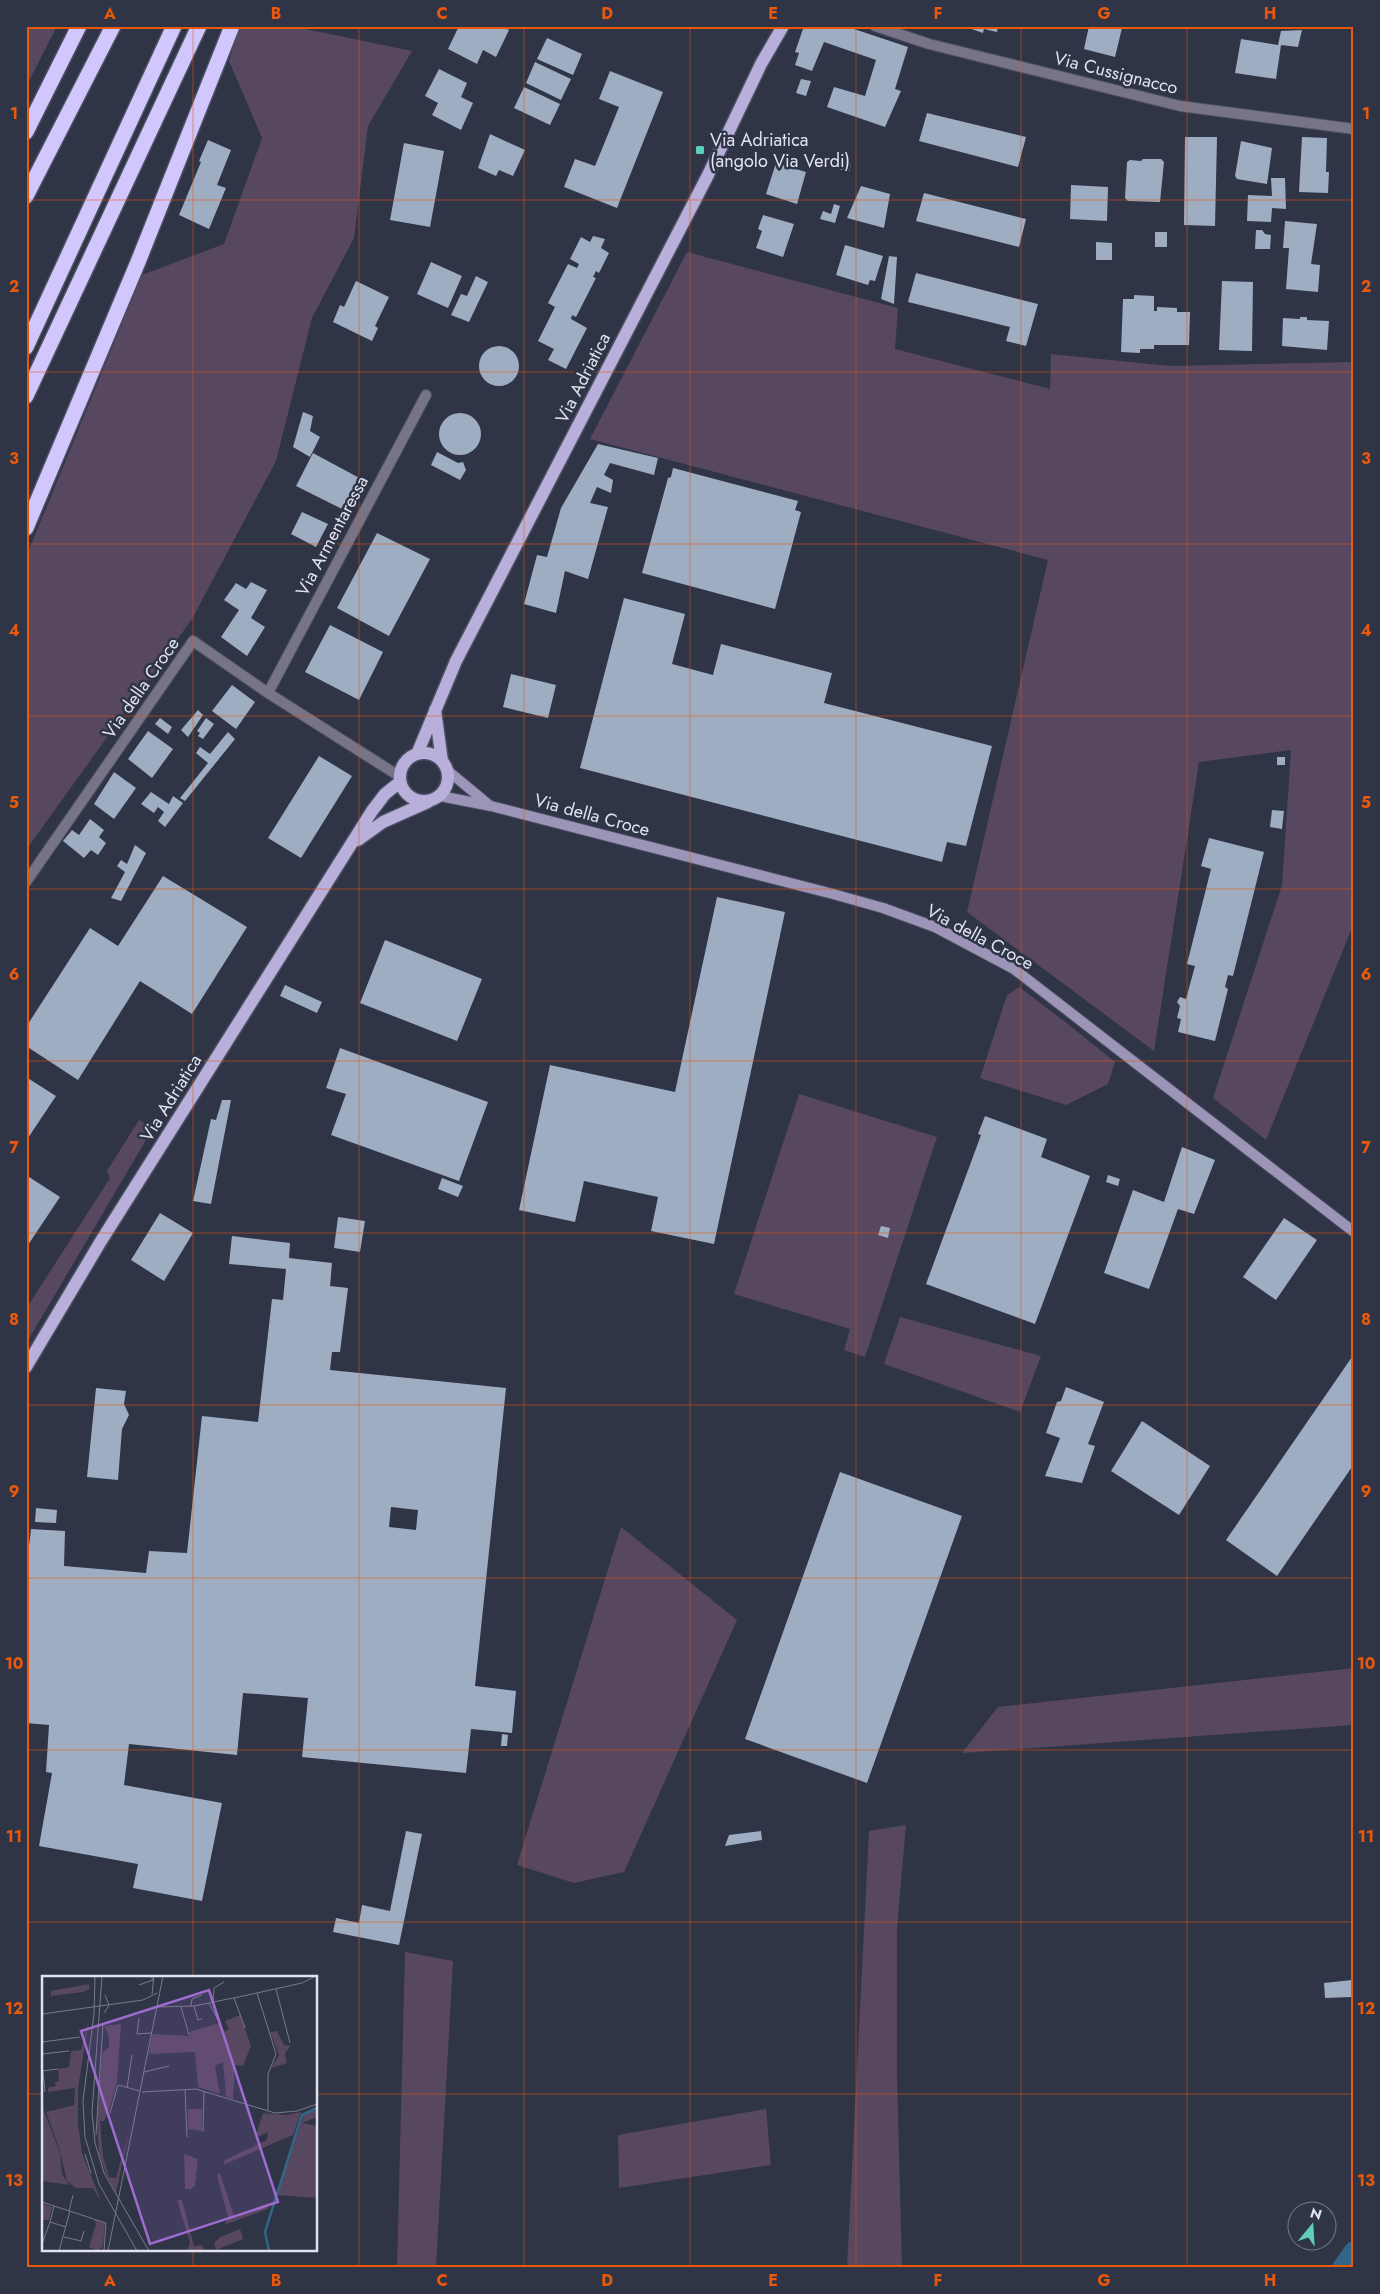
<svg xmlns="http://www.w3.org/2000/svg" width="1380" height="2294" font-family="Jost,sans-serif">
<rect width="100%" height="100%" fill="#2f3447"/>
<path fill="#584761" d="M29,26h28l-31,61v-57z
M240,26h51l121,25 -44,75 -14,112 -42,80 -36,143 -84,158 -166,231v-293l116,-282 82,-31 38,-106 -33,-77z
M687,252l211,56 -3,41 155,40 1,-35 119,12 184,-4v561l-88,217 -53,-42 69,-213 9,-135 -92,12 -45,289 -187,-139 81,-352 -458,-121z
M1019,987l45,34 51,41 -7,22 -42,21 -86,-27 27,-83z
M799,1094l138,43 -72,220 -21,-7 6,-21 -116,-35z
M139,1120l14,8 -127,216v-35l84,-131 -3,-7z
M900,1317l141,39 -21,56 -136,-48z
M621,1527l116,93 -113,252 -50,11 -57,-18z
M1354,1668v57l-392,28 36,-46z
M906,1825l-9,103v148l5,192h-55l22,-437z
M405,1952l48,9 -17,307h-39z
M766,2109l5,56 -152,23 -1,-53z"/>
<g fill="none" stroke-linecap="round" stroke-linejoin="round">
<path stroke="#326684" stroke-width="20" d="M1342,2268l12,-17"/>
</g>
<path fill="#9eadc2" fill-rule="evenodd" d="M459,26l15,3 2,-3h25l8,4 -13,27 -13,-7 -6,14 -29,-15z
M804,26h41l63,21 -13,42 6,2 -16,36 -58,-20 7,-20 31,9 11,-36 -52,-18 -12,29 -17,-6 4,-12 -4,-1z
M963,26h35l-1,6 -13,-3 -1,4z
M1089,26l33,2 -7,29 -31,-8z
M1302,30l-4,17 -17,-2 -5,34 -41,-6 6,-34 37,6 3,-14z
M547,38l35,16 -9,21 -36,-16z
M535,62l36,17 -10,21 -35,-17z
M439,69l28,14 -6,14 12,6 -12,27 -29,-15 6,-12 -13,-7z
M610,71l53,21 -46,116 -53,-21 11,-28 20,7 18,-44 6,-15 -20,-8z
M801,79l10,2 -5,15 -10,-3z
M524,87l36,17 -10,21 -36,-17z
M927,113l99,24 -8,30 -99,-26z
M490,134l35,16 -12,26 -14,-6 -3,6 -18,-8z
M1185,137h32l-2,89 -31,-1z
M1302,137l25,1 -1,34h3l-1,21 -29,-1z
M208,140l23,10 -14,35 9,3 -17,41 -30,-14 22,-53 -2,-1z
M1241,141l31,7 -5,36 -30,-5 -2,-3z
M404,143l40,8 -14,76 -40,-7z
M835,159l16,5 -2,8 -17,-5z
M1143,159h18l3,3 -4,40 -32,-1 -3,-3 2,-36 3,-2 11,1z
M776,163l30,9 -9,32 -31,-10z
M1271,178h14l1,31 -14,-1 -1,14 -24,-1 1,-26 24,1z
M1071,185l37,2 -1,34 -37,-2z
M861,186l29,8 -6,34 -37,-10z
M924,193l102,26 -7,28 -103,-26z
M834,204l6,2 -5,17 -15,-4 3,-8 8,3z
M763,215l31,9 -11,33 -27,-9 6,-17 -4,-2z
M1285,221l32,3 -6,40 9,1 -2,27 -32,-3 3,-41h-6z
M1256,230h6l3,4 6,1 -1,14h-15z
M1155,232h12v15h-12z
M593,236l12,3 -4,9 8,5 -10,20 -3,-2 -3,6 3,1 -20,39 -4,-2 -1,4 16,9 -21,41 -18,-9 6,-11 -16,-8 17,-34 -7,-4 20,-39 9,4 2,-4 -9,-5 11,-22 9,5z
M1096,242l16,1v17h-16z
M845,245l38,11 -8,25 -5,-1 -2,5 -32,-10z
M889,256l8,1 -3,47 -13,-5z
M431,262l31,14 -14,32 -31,-14z
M916,273l122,31 -12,42 -20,-5 4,-14 -102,-25z
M476,276l12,6 -19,40 -18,-7 10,-21 6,2z
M356,281l33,16 -14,29 3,2 -6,13 -39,-19 7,-17 4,2z
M1222,281l31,1 -1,69 -33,-1z
M1134,295l20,1v15h3v-4l20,1v4h13l-1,33h-35v4h-14v4l-19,-1 2,-53h11z
M1300,317h7v3l22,1 -2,29 -45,-4 1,-28 17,1z
M479 366a20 20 0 1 1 40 0a20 20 0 1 1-40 0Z
M303,412l10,4 -3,15 10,6 -10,20 -17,-10z
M439 434a21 21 0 1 1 42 0a21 21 0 1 1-42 0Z
M598,444l60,14 -4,17 -44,-12 -6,12 9,5 -2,13 -14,-6 -7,16 18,4 -20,72 -23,-8 -9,42 -32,-9 13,-49 10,2 14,-49z
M437,452l21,11 5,-1 3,8 -6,10 -29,-15z
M313,453l50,27 -15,32 -52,-26z
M673,468l125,33 -3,9 6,2 -26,97 -133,-36 26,-95 3,-1z
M302,512l26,12 -12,23 -25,-13z
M377,533l53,26 -41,77 -52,-28z
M251,582l16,8 -16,28 14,9 -18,29 -26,-19 18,-27 -15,-10 12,-17 10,6z
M624,598l61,16 -13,50 41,11 8,-31 111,29 -8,30 168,43 -26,100 -19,-4 -5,20 -362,-94z
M330,625l53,27 -24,48 -54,-28z
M511,674l45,11 -8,33 -45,-11z
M232,685l23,17 -19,27 -24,-18z
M198,710l5,5 -15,22 -7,-7z
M160,718l12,9 -4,7 -13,-10z
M206,718l8,6 -11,15 -5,-3 2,-3 -3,-2z
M148,731l25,18 -21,29 -24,-19z
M228,732l7,7 -50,62 -5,-3 28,-35 -12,-10 4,-6 10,7z
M319,756l33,20 -51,82 -33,-20z
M1277,757h8v8h-8z
M114,772l22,16 -22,31 -20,-15z
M151,792l18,12 4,-8 10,7 -18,24 -7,-6 6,-9 -6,-5 -4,6 -13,-9z
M1272,810l12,1 -2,18 -12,-2z
M90,819l14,11 -5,7 7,6 -8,12 -7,-5 -7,8 -21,-17 9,-11 7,5z
M1209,838l55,14 -31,124 -5,-1 -3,12 3,2 -13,52 -37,-9 3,-13 -4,-1 3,-12 -3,-4 3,-5 6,2 9,-33 -8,-2 24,-95 -10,-3z
M135,845l11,8 -25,48 -10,-3 14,-26 -8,-6 4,-6 6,4z
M163,876l84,51 -55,87 -52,-33 -62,99 -52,-34v-19l64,-99 28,18z
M717,897l68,15 -71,332 -63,-13 7,-34 -74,-16 -9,41 -56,-12 31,-145 125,27z
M385,940l97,39 -25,62 -97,-38z
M285,985l37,17 -5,11 -37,-17z
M340,1048l148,54 -29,79 -128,-46 15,-41 -20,-6z
M26,1077l30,19 -30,45z
M222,1100h9l-20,104 -18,-3 18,-82 5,1z
M985,1116l62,23 -6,18 49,19 -55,148 -109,-40 55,-149 -3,-1z
M1182,1147l33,13 -21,54 -16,-5 -29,80 -45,-16 29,-83 31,12z
M26,1175l34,22 -34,51z
M1108,1175l12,4 -2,7 -12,-4z
M442,1178l21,8 -5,11 -20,-8z
M160,1213l33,20 -29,48 -33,-21z
M338,1217l27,4 -5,31 -26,-4z
M1284,1218l33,22 -41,60 -33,-23z
M881,1226l9,2 -2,10 -10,-3z
M232,1236l58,7 -1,15 43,5 -2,23 18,2 -8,64h-8l-2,18 176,18 -31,298 41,5 -4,42 -41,-4 -5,44 -164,-16 6,-59 -65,-5 -6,62 -108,-11 -5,41 98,18 -20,98 -69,-13 5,-24 -99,-18 13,-73 -6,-1 3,-47 -23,-2v-152l5,-42 34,2 -1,35 82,7 3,-22 38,2 15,-137 56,6 14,-123 11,1 3,-31 -57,-5zM391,1507l27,3 -2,20 -27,-3z
M1354,1354v110l-77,112 -51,-36z
M1066,1387l38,15 -16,42 7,2 -13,37 -37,-7 15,-38 -14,-5 11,-31 4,-1z
M96,1388l30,3 -2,13 5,11 -7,14 -4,51 -31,-3z
M1142,1421l68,45 -31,49 -68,-44z
M840,1472l122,44 -95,267 -122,-44z
M36,1508l21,2 -1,13 -21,-1z
M502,1734l6,1 -1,11h-6z
M406,1831l16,3 -23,111 -66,-13 3,-14 23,5 3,-18 28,6z
M761,1831l1,9 -37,6 4,-11z
M1352,1980v17l-27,1 -1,-15z"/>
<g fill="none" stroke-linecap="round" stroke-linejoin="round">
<g stroke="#4b5062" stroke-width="12">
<path id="street" d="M875,26l54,18 251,62 174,23
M268,693l158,-298
M26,882l167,-241 75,52 131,83"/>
</g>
<g stroke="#4b5062" stroke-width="12">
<path id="secondary" d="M447,770l41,34
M440,796l51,10 342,88 50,14 52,19 79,42 340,263"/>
</g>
<g stroke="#4b5062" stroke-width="15">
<path id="primary" d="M435,710l7,51
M400 777a24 24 0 1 1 48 0a24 24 0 1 1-48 0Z
M417,754l39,-93 251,-484 54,-113 22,-38
M358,840l25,-18 45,-20
M26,1367l75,-126 271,-430 13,-17 15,-12"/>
</g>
<g stroke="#4b5062" stroke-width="18">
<path id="highway" d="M26,132l53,-106
M26,196l87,-170
M26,347l148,-321
M26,396l173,-370
M26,528l112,-266 94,-236"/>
</g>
<use href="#street" stroke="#777388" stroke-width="10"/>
<use href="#secondary" stroke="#9c95b7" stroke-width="10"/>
<use href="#primary" stroke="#b8afdb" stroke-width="12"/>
<use href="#highway" stroke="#d2c7fc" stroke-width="15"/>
</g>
<path fill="none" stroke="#e8590c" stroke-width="1" stroke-opacity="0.55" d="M193,26v1952M359,26v2242M524,26v2242M690,26v2242M856,26v2242M1021,26v2242M1187,26v2242M26,200h1328M26,372h1328M26,544h1328M26,716h1328M26,889h1328M26,1061h1328M26,1233h1328M26,1405h1328M26,1578h1328M26,1750h1328M26,1922h1328M26,2094h18M316,2094h1038M193,2250v18"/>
<rect fill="#5eceb8" stroke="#2f3447" stroke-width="2" x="695" y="145" width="10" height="10" rx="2.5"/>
<g text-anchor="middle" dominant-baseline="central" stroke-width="5" stroke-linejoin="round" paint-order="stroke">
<g font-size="18" fill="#e0e3ef" stroke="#2f3447">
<text transform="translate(1116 73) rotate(14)">Via Cussignacco</text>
<text transform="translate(583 378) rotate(-63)">Via Adriatica</text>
<text transform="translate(332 536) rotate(-62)">Via Armentaressa</text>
<text transform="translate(141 688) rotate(-55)">Via della Croce</text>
<text transform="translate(592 815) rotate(15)">Via della Croce</text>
<text transform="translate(980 937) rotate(28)">Via della Croce</text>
<text transform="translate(171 1098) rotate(-58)">Via Adriatica</text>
</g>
<g font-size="18" fill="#e0e3ef" stroke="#2f3447" text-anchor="start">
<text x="710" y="140">Via Adriatica<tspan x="710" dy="21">(angolo Via Verdi)</tspan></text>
</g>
</g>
<g transform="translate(42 1976)">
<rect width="275" height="275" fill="#2f3447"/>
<path d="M47,8l1,5 -7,3 -32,4v-5zM198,39l11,31 -8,20 -8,-1 -2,34 -7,-2 -3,-35 -8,4 5,28 -22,-7 -3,-35 -46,2 3,-20 38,2 -1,-4 30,-9 6,9 4,-3 -4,-8zM47,44l-11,68v36l4,29 20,50 -9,-15h-17l-9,-7 -8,-33 -13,-36 28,-7 1,-17 -27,4v-4l8,-2 -1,-4 4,-1 -1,-12 11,-2 2,-16 10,-1zM79,48l-4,59 -9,30 -4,8h-4l3,35 6,21 7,1 13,-47 -13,62 -10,-19 -7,-19 -2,-32 5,-70 7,-6v-11l-5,-10zM235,55l7,14 6,1 -5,8 2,9 -16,5 8,-13 -9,-23zM0,130l18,47 2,21 7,11 -27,-4zM275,130v11l-15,6 15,3v72l-40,-3 27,-81zM146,133h14v22l-14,-2zM259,136l-8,23 -70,30 2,-5 42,-20 1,-8 -13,6 8,-25 23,2zM142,178l14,5 -3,27 -4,3h-6zM178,197l14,43 35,-13 -1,6 -44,16 4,-7 -11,-43zM135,224h5l12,46 8,-1 2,6h-17l3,-8zM0,227l10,4 -3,13h-7zM52,243l11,4 -2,23 -5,5 -9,-4 7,-23zM198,253l3,10 -27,11 -2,-7 6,-6z" fill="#584761"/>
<path fill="none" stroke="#326684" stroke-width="2.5" d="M227,275l-4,-19 34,-108 3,-9 15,-7"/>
<path fill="none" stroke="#767a8a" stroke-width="1" d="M53,0l-1,38 -11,87 2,36 14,47 38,67M60,0l-10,136 3,31 9,30 45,78M97,9l14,-5 -2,-4M234,13l14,54M215,17l19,61 -8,20v36M110,18l2,-18M192,22l11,30M171,26l1,-14 10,-6M167,27l11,21M149,30l1,-7 10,-4M152,30l4,14 4,-1M114,31l38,-1 54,-11 54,-12 14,-7M139,31l8,28M62,37l5,-8 -4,-10M0,38l101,-14 14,-7M97,42l-2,16 14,-1M0,66l38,-5M0,78l27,-3M0,95l16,-2M1,95l2,21M102,96l25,-6M85,112l5,-33M143,113l2,48M100,116l54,-3 79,24 22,-2 20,-7M68,137l8,-28 22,6M161,156l1,-40M54,159l7,-112M43,178l6,19M0,226l64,21 -2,28M12,230l-4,16 16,5M27,235l4,-16M22,261l17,4 3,-10M0,268l8,-22M17,275l11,-40M66,275l55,-275"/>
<path fill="#9e6cd0" fill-opacity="0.15" stroke="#9e6cd0" stroke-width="2.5" d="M167,14l69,212 -128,42 -69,-213z"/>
<rect width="275" height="275" fill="none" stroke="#e0e3ef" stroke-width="2.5"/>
</g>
<rect width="1380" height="2294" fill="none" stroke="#2f3447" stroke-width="55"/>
<g transform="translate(1312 2226) rotate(18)"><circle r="24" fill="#2f3447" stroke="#767a8a"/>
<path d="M0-4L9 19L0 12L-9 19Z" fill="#5eceb8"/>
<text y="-8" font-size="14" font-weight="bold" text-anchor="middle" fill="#e0e3ef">N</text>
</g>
<rect x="28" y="28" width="1324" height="2238" fill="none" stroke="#e8590c" stroke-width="2"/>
<g font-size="16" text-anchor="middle" font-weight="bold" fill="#e8590c">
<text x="110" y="19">A</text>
<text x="276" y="19">B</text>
<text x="442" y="19">C</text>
<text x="607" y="19">D</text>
<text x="773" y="19">E</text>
<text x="938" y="19">F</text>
<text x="1104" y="19">G</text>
<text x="1270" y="19">H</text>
<text x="14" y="119">1</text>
<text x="1366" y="119">1</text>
<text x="14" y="292">2</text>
<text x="1366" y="292">2</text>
<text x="14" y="464">3</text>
<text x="1366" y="464">3</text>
<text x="14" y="636">4</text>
<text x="1366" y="636">4</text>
<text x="14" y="808">5</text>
<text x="1366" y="808">5</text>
<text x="14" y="980">6</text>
<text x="1366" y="980">6</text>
<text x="14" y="1153">7</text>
<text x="1366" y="1153">7</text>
<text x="14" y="1325">8</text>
<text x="1366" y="1325">8</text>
<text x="14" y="1497">9</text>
<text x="1366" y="1497">9</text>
<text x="14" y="1669">10</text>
<text x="1366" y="1669">10</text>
<text x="14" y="1842">11</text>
<text x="1366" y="1842">11</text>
<text x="14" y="2014">12</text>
<text x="1366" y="2014">12</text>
<text x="14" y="2186">13</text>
<text x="1366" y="2186">13</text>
<text x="110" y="2286">A</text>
<text x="276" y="2286">B</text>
<text x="442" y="2286">C</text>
<text x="607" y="2286">D</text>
<text x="773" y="2286">E</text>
<text x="938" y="2286">F</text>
<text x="1104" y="2286">G</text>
<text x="1270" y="2286">H</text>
</g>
</svg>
